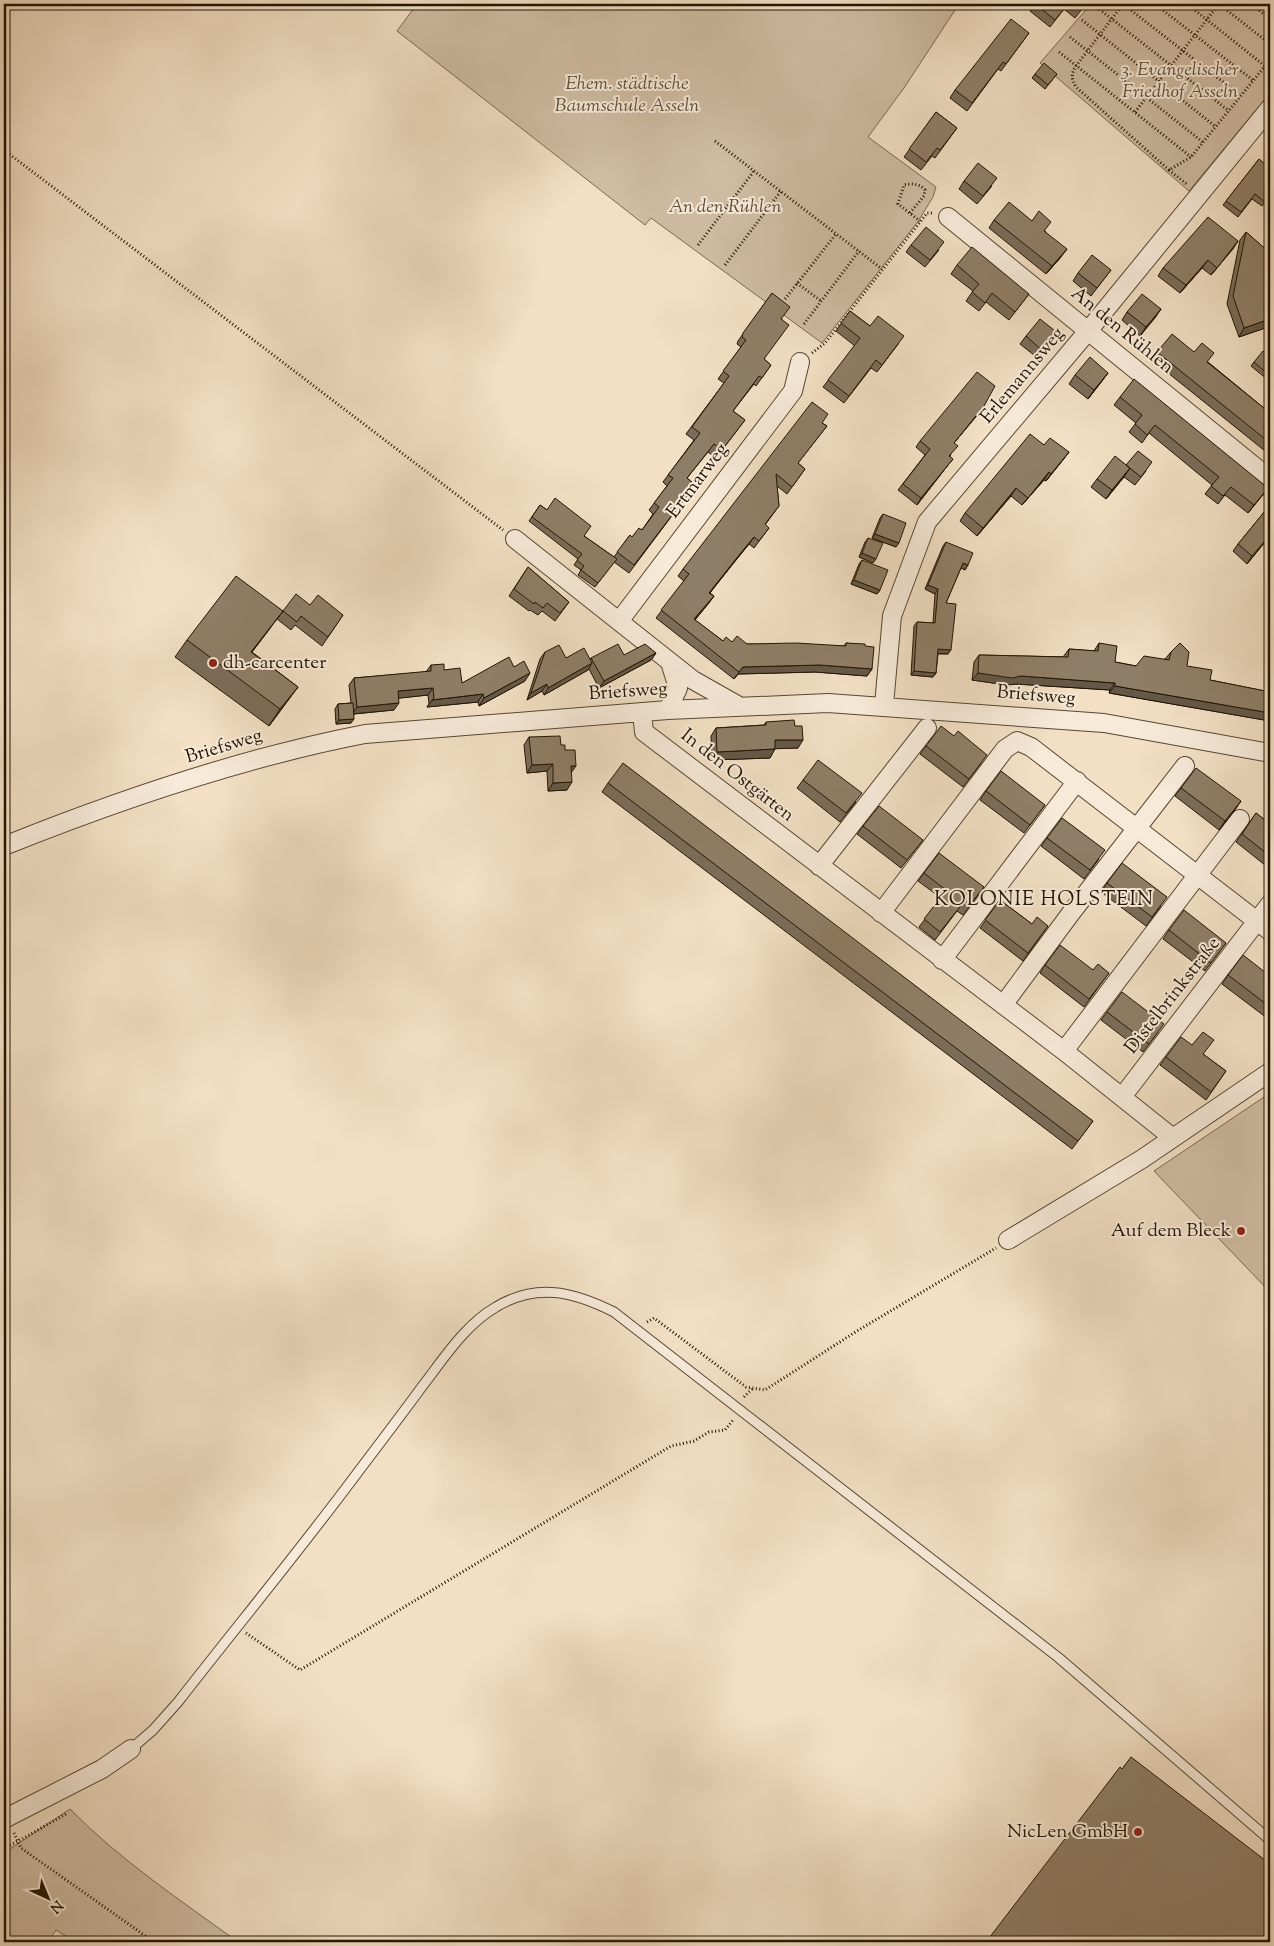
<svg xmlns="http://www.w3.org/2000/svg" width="1274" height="1946" font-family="'Sorts Mill Goudy',serif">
<rect width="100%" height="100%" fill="#f2dfc4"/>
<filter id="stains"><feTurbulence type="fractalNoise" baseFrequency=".004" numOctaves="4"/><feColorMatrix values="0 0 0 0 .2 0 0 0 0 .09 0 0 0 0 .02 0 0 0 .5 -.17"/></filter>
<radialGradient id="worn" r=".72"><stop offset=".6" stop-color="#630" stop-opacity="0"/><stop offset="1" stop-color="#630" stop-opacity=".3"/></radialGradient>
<path fill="#cfbca3" stroke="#796852" d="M417,4h542l-55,84 -36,49 68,50 -3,10 -16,26 -95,120 -171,-125 -6,7 -248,-194z
M1091,4h179v89l-81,98 -149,-128z
M1270,1093v199l-116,-121z
M70,1809c50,51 110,91 168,133h-163l-19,-12 -8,12h-44v-89z"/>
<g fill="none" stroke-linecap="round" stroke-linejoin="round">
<g stroke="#574732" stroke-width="11">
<path id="service" d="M131,1749l22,-19 25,-28c60,-77 122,-152 180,-230 22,-29 44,-58 66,-88 20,-26 42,-60 72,-77 41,-25 78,-15 118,5l445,346 211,182"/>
</g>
<g stroke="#574732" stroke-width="20">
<path id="minor" d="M948,217l322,262
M515,539l178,141 46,26
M620,620l173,-229 7,-29
M884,705l8,-89 35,-94 161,-191 182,-223
M668,710l10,-22 -8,-26
M642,712l2,20 420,319 109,87
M4,846c117,-47 237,-88 361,-112l303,-24 160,-7 276,20 166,30
M819,866l108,-138
M881,913l124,-164 12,-8 14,6 239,184
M942,960l135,-179
M1003,1005l68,-92 114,-147
M1064,1051l176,-232
M1122,1097l148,-193
M1008,1240l134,-81 128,-87
M4,1819l98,-50 29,-20"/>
</g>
<path stroke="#231402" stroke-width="3" stroke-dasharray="1 2.5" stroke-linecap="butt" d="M1123,4l-47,62c-5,8 -5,12 0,21l93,83 22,-13 79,-97
M1123,4l118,92
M1155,4l99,77
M1187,4l78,62
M1219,4l51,40
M1251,4l19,15
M1094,5l135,106
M1082,20l134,107
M1070,37l134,106
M1059,52l132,105
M1135,112l84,-108
M715,141l167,128
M4,150l499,380
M1169,170l19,15
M910,213l14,-17 1,-6c-5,-6 -13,-7 -21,-5l-6,19 22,17
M698,245l56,-74
M725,265l56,-74
M797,283l24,18
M785,299l51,-65
M804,324l55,-73
M812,353l13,-10 102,-130h5
M647,1322l7,-4 92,69 19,3 92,-59 139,-83
M744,1397l8,-8
M246,1633l54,37 371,-224 23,-5 15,-9 16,-2 8,-10
M14,1833l7,15 133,94
M4,1849l62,-35"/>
<use href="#service" stroke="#f7ead9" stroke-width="9"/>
<use href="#minor" stroke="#f7ead9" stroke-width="18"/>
</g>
<path fill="#7b6c59" stroke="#231402" d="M1035,4h51l-11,14 -11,-9 -14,18 -20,-16z
M1029,33l-28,38 -3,-2 -31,42 -17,-13 5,-8z
M1035,74h22l-12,15 -13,-11z
M936,112l21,16 -22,30 -3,-2 -11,14 -17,-13z
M1259,159l11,37 -8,10 -10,-7 -14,18 -15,-12z
M964,181l28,5 -15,18 -18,-15z
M994,220l51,11 16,26 -15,17 -57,-46z
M1246,232l24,21v36l-5,6 3,32 -29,10 -12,-33 13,-64z
M1238,241l-27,34 -9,-7 -22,25 -22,-17 5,-8z
M911,245l28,5 -14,17 -19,-15z
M957,265l72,29 -20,26 -23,-18 -7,9 -13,-10 7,-10 -22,-17z
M1111,270l-20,26 -18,-15 5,-8z
M772,293l10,26 -18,40 7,6 -15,21 -2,-2 -21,27 12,9 -29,38 -8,-6 -21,26 8,7 -66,88 -15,-11 -19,25 -17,-12 3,-5 -7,-5 4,-6 -49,-38 11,-16 74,52 16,-22 2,2 10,-7 11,-16 -4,-4 18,-24 -4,-4 31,-42 -8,-6 38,-51 -6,-4 23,-32 -4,-3 1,-3z
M1161,309l-21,27 -18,-16 5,-8z
M850,311l20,15 29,17 -22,29 -6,-4 -27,35 -21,-16 32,-41 -19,-15z
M1059,334l-20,25 -19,-15 6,-8z
M1157,352l51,10 62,51v42l-118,-95z
M1270,357v20l-2,3 -17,-14 3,-4z
M1108,373l-6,8 -14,18 -19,-15 6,-9z
M1120,397l148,91 -20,25 -23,-18 -7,9 -13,-10 7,-9 -63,-52 -7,10 -13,-11 7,-9 -22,-18z
M984,406l-30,37 -4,14 -2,8 -31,40 -19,-15 27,-35 -9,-8 4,-6z
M822,423l5,3 -29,37 7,6 -5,7 -13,18 -10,-8 2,20 -14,19 4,3 -15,20 -5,-4 -14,17 -25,32 4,3 -19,24 28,21 24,3 97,2 2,-3 19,3 7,23 -5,7 -52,-4 -77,2 -4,5 -78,-61 28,-37 -6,-5 5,-7z
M1044,445l25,7 -23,29 -2,-1 -22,25 -11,-9 -34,40 -17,-15 5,-8z
M1126,465l20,6 -11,14 -11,-8 -18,22 -15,-12 6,-8z
M1270,505v41l-5,-4 -18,22 -14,-13 5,-7z
M883,514l13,33 -24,-9 8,-20z
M868,538l5,25 -14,-6 6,-15z
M946,542l22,23 -3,5 -4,-2 -15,35 2,51h-10l-2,19 -3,4 -22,-2 3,-49 3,-4 16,1 2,-29 -10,-5 18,-43z
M862,560l18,30 -3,4 -26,-10 8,-20z
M528,567l41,35 -14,19 -13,-10 -4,4 -8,-5 -1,1 -20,-15z
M310,605l33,10 -21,31 -27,-21 -4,5 -14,-11 6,-8z
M271,627l-19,25 46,35 -29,39 -94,-69 12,-17z
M1099,643l16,19 21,4 29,-7 6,-7 16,14 23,14 60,12v29l-161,-28 1,-3 -94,-6 -9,1 -35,-5 2,-18 5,-7 84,2 6,-8 25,2z
M545,652l21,6 24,1 1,-1 65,-5 -5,7 -52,28 -10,-19 -1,1 -44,25 -2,-4 -15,9 13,-41z
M431,665l13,5 18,13 52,-16 11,14 -46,25 -1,-4 -51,5 2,-3 -1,-9 -30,3 -4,12 -40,4 -3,9 -15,1 -1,-15 3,-5 13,-1 -2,-18 5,-7 72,-6z
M766,722l32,26h-23l-5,10 -58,2 -1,-24 5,-8 48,-3z
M954,736l27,27 -18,24 -43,-33 6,-8z
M529,737l32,8 4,5 6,22 -4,18 -19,1 -1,-20 -20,2 -3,-28z
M803,780l53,22 -16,20 -43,-34z
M608,783l485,338 -21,28 -470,-357z
M1181,788l54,22 -16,20 -44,-34z
M986,791l59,14 -21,28 -44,-33z
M1256,813l14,11v45l-34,-27z
M863,826l60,14 -22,28 -44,-34z
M1047,838l52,21 -15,20 -43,-33z
M924,873l60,14 -21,28 -6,-4 -22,29 -16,-13 22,-29 -23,-17z
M1107,883l54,23 -15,20 -45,-34z
M1000,900l32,24 16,2 -25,35 -43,-33z
M1169,930l57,13 -21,28 -42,-32z
M1045,965l48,5 16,3 -25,34 -44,-34z
M1228,975l42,1v38l-3,4 -45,-34z
M1107,1012l51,20 -15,20 -42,-32z
M1203,1054l23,17 -20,29 -46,-35 6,-8z"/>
<path fill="#645848" stroke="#231402" d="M1238,241l-5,8 -22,26 6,-7z
M1067,249l-6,8 -15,17 6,-8z
M1208,260l-6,8 -22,25 6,-8z
M1161,309l-6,9 -15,18 6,-9z
M1270,319v4l-2,4 -29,10 5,-9z
M1108,373l-6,8 -14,18 6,-9z
M984,406l-4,6 -31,37 5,-6z
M1069,452l-6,8 -17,21 5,-7z
M953,459l-5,6 -31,40 4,-7z
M1130,468l-6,9 -18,22 6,-9z
M1049,472l-5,8 -22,25 6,-7z
M1016,488l-5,8 -34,40 6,-8z
M1268,488l-6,8 -14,17 6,-8z
M875,534l24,9 -3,4 -24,-9z
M1270,535l-5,7 -18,22 5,-8z
M754,537l-5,7 -45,56 5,-7z
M862,553l14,6 -3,4 -14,-6z
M963,563l5,2 -3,5 -5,-3z
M854,580l26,10 -3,4 -26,-10z
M928,585l10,4 -3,5 -10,-5z
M714,596l-5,7 -20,24 5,-8z
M283,611l-12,16 -31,41 11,-16z
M938,649l13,1 -3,4 -13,-1z
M656,653l-5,7 -52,28 5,-7z
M592,663l-4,7 -44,25 4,-7z
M820,665l52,4 -5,7 -52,-4 -77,2 -4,5 9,-12z
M914,671l22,2 -3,4 -22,-2z
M530,673l-5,8 -46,25 5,-8z
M978,673l43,3 94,7 -5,7 -94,-6 -9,1 -35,-5z
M547,684l-5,7 -15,9 4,-7z
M1115,686l155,27v8l-161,-28z
M298,687l-12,16 -17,23 11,-17z
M433,688l-5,7 -36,4 6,-8z
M483,694l-5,8 -51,5 5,-7z
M399,703l-5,7 -42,4 5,-7z
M354,719l-3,4 -15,1 3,-4z
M775,740h28l-5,8 -29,1z
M775,749l-5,9 -58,2 5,-8z
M553,764l-6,7 -20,2 5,-8z
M571,766h5l-5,7z
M572,782l-5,8 -19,1 5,-8z
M1241,801l-6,9 -16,20 6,-9z"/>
<path fill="#8f7e67" stroke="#231402" d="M1035,4h33l-13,16z
M1071,4h14l-5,6z
M1011,19l18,14 -23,31 -3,-2 -31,41 -17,-13z
M1044,63l13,11 -9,11 -13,-11z
M936,112l21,16 -17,22 -3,-2 -11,14 -17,-13z
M1259,159l11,9v28l-5,6 -10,-8 -14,18 -15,-11z
M978,163l19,15 -14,18 -19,-15z
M1009,202l23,19 7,-10 12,11 -7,9 23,18 -15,17 -58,-46z
M1208,217l30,24 -21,27 -9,-8 -22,25 -23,-17z
M926,227l18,15 -14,18 -19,-15z
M1246,232l24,21v35l-5,6 5,16v9l-26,9 -11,-32z
M972,247l57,47 -14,18 -23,-19 -7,10 -13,-11 7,-8 -22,-19z
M1092,255l19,15 -14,18 -19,-15z
M772,293l18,14 -9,12 8,6 -25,34 7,6 -9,13 -3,-2 -26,35 12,9 -23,30 -8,-6 -27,34 8,7 -61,80 -17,-13 13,-17 2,2 7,-9 3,2 17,-23 -5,-4 19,-25 -5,-3 32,-42 -8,-6 37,-51 -6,-5 23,-31 -4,-3 1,-4z
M1142,294l19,15 -15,18 -19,-15z
M850,311l20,15 8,-10 26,20 -22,29 -6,-5 -27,36 -21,-16 32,-42 -19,-15z
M1040,319l19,15 -15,18 -18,-16z
M1172,334l22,18 8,-9 12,10 -7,9 63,51v30l-113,-91z
M1263,351l7,6v19l-16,-14z
M1090,357l18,16 -14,17 -19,-15z
M977,372l18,14 -11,20 -30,37 4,3 -9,10 4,3 -32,39 -18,-14 27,-35 -10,-8z
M1134,379l134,109 -14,17 -23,-18 -8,9 -12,-10 8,-9 -64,-52 -8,10 -12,-11 7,-9 -22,-18z
M812,402l16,12 -6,9 5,3 -29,37 7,6 -13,18 -16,-13 3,32 -14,18 4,4 -10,13 -5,-4 -14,17 -31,39 5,3 -20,23 29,22 3,-4 6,5 5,-6 10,8 49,-1 50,3v-3l19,1v2l9,1 -2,22 -52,-4 -77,2 -4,5 -78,-62 28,-36 -6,-5z
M1030,434l14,11 6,-7 19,14 -18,22 -2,-2 -21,26 -12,-10 -33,40 -18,-15z
M1138,451l14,11 -11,15 -15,-12z
M1115,456l15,12 -18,22 -15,-11z
M555,498l36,28 -7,10 33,23 -19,24 -17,-13 3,-4 -7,-6 5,-6 -50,-37 8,-12 7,5z
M1270,505v30l-18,21 -14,-12z
M883,514l23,9 -7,20 -24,-9z
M868,538l15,5 -7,16 -14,-6z
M946,542l27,11 -5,12 -5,-2 -17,40 10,1 -5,46 -13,-1 -2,24 -22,-2 3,-49 18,1 3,-34 -10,-4z
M862,560l26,10 -8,20 -26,-10z
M528,567l41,35 -9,11 -13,-10 -4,5 -8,-6 -1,2 -20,-15z
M236,576l47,35 -32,41 47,35 -18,22 -93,-69z
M296,594l14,11 8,-10 25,20 -15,22 -27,-21 -4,6 -14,-11z
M1099,643l18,3 -2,16 21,4 8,-10 25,4 2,-8 9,-9 9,9 -2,14 25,4 -2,10 60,12v21l-155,-27v-3l-94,-7 -9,2 -34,-5 1,-18 89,2 1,-8 29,2z
M618,644l6,11 21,-11 11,9 -52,28 -13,-23z
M559,645l7,13 18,-10 8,15 -44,25 -1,-4 -16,9 14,-41z
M509,657l5,10 10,-6 6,12 -46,25 -1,-4 -51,6 2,-2 -1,-10 -35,3 1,12 -42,4 -3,-29 77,-7v-6l13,-1v6l16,-2 2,15z
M353,703l1,16 -15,1 -1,-16z
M794,720l1,6h7l1,14h-28v9l-58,3 -1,-24 50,-3v-3z
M941,726l13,10 4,-5 29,24 -18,24 -43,-33z
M560,736l1,9h4v5h10l1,16h-5l1,16 -19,1v-19l-21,1 -3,-28z
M818,760l44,33 -16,20 -43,-33z
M623,763l470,358 -15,20 -470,-358z
M1196,768l45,33 -16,20 -44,-33z
M1001,771l44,34 -15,20 -44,-34z
M879,806l44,34 -16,20 -44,-34z
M1256,813l14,11v32l-28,-22z
M1062,818l43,32 -15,20 -43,-32z
M939,853l45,34 -16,20 -5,-4 -23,29 -16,-13 22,-29 -22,-17z
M1122,863l45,34 -15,20 -45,-34z
M1000,900l32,24 5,-7 11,9 -20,27 -43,-33z
M1184,910l42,33 -15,20 -42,-33z
M1060,945l33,25 5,-6 11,9 -20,26 -44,-34z
M1243,955l27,21v31l-42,-32z
M1122,992l42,32 -15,20 -42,-32z
M1203,1032l11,8 -11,14 23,17 -15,21 -45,-35 15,-20 11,8z
M1131,1757l139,107v78h-284l134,-175 2,2z"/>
<g fill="#8f2418" stroke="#f7ead9" stroke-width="2">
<circle cx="213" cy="663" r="5"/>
<circle cx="1241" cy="1231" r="5"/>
<circle cx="1138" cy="1832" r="5"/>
</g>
<g text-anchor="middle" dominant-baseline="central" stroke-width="4" stroke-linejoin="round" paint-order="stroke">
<g font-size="19" font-style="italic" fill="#5f4f3a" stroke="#f7ead9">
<text x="1180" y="70">3. Evangelischer<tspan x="1180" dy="22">Friedhof Asseln</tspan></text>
<text x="627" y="84">Ehem. städtische<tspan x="627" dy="22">Baumschule Asseln</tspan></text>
<text x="725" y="207">An den Rühlen</text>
</g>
<g font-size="19" fill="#231402" stroke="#f7ead9">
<text transform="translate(1122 331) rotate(39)">An den Rühlen</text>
<text transform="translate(1023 376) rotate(-50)">Erlemannsweg</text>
<text transform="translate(698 481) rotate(-53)">Ertmarweg</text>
<text transform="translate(628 692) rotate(-4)">Briefsweg</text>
<text transform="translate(1036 696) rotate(5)">Briefsweg</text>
<text transform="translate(224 747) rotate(-17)">Briefsweg</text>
<text transform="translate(737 776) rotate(38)">In den Ostgärten</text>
<text transform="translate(1173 996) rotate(-52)">Distelbrinkstraße</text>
</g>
<g font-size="19" fill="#231402" stroke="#f7ead9" text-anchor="end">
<text x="223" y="663" text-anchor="start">dh-carcenter</text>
<text x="1231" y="1231">Auf dem Bleck</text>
<text x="1128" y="1832">NicLen GmbH</text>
</g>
<g font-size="20" letter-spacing="1" fill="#231402" stroke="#f7ead9">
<text x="1044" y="900">KOLONIE HOLSTEIN</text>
</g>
</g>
<rect width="1274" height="1946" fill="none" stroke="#f2dfc4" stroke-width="20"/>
<rect x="5" y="5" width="1264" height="1936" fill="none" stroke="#231402" stroke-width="2.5"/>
<rect x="10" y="10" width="1254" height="1926" fill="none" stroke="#231402"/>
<g transform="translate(48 1898) rotate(136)" stroke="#f7ead9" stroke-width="4" paint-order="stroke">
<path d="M0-4L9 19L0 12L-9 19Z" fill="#231402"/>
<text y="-8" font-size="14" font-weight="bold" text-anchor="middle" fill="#231402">N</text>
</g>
<rect width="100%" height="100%" filter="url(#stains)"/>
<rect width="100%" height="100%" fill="url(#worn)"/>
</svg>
